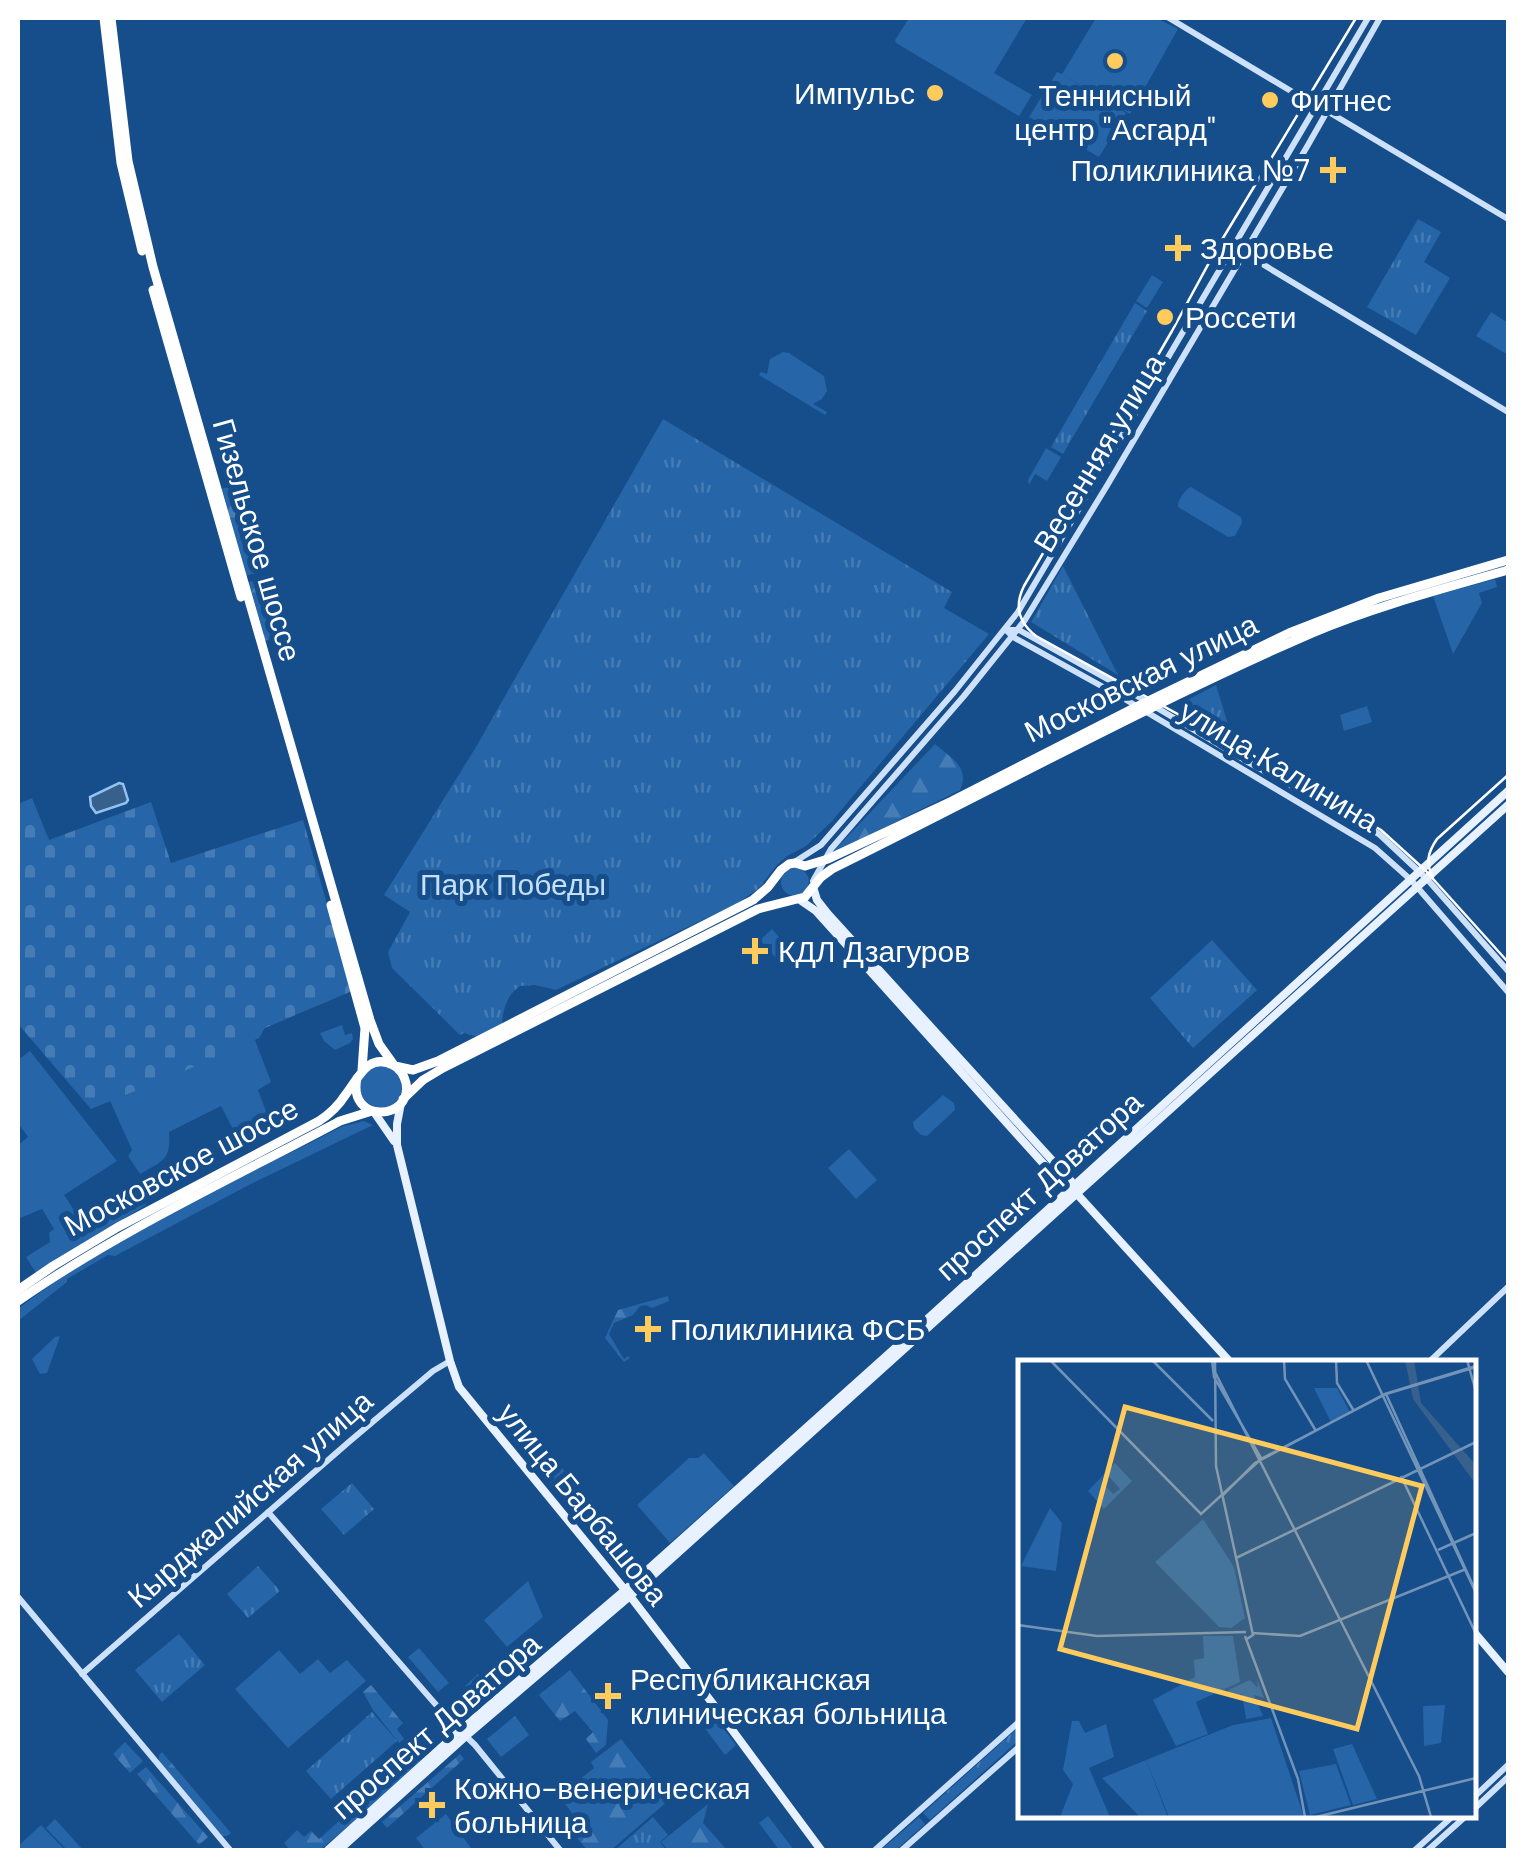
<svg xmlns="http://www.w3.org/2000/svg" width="1526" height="1868" font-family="'DM Sans',sans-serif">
<defs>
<pattern id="forest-firs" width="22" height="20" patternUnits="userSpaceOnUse" patternTransform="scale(2.5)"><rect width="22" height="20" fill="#2565a8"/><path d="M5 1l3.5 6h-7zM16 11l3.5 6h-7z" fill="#467cb5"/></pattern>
<pattern id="cemetery-stones" width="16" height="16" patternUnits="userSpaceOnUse" patternTransform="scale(2.5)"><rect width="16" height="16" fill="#2565a8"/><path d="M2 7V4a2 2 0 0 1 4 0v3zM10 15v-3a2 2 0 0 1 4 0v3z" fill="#467cb5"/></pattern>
<pattern id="park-tufts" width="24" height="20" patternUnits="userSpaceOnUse" patternTransform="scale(2.5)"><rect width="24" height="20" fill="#2565a8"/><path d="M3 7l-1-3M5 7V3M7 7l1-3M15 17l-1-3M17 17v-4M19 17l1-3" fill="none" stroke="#467cb5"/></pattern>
</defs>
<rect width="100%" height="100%" fill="#164d8b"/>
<path fill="#2565a8" d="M909,18h118l-33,55 38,22 -13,21 -123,-73 -1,-3z
M1096,18h60l22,11 -48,85 -67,-39 63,38 -27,44 -70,-40 28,-45 5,2z
M1152,275l11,7 -16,26 -11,-7z
M1491,312l17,11v32l-32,-19z
M783,352l6,1 35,23 3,15 -5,8 -9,5 14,8 -2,3 -66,-40 2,-3 6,2 3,-15z
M1046,448l15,9 -14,24 -12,-7 -6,11 -1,-5z
M1191,487l50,30 1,6 -7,13 -7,1 -50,-30c-1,-6 7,-18 13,-20z
M1495,579l2,8 -18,6 3,10 -29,51 -20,-58z
M1367,706l5,16 -28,9 -4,-16z
M781 882a14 14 0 1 1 28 0a14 14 0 1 1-28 0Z
M772,929l21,24 -12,11 -21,-24z
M342,1025l3,10 7,-2 1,6 -3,4 -15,7 -11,-9 -4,-8z
M255,1040l16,42 -13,8 11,29 -33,16 -15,-29 -52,26c2,28 -6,29 -29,42l-12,-18 4,-6 -22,-49z
M30,1051l87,110 -53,34 21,31 50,-26 9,1 2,4 -110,68 -10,-16 24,-15 -1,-9 5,-4 -12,-20 -24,10v-74l10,-8 -10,-14v-63z
M360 1087a21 21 0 1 1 42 0a21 21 0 1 1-42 0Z
M943,1095l11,8 1,7 -28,26 -6,-1 -7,-7 -1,-6z
M364,1121l9,4 -124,60 -134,71 -7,-1 -41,24v3l-49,39v-12c96,-75 217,-127 325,-183z
M849,1149l28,31 -21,19 -28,-31z
M524,1421l43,53 2,10 -11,9 -50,-63z
M704,1453l30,33 -64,57 -33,-38 52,-47h9z
M528,1581l15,36 -36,30 -23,-27z
M419,1648l30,35 -11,9 -30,-35z
M279,1650l21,24 18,-15 12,14 17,-13 19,21 -78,67 -53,-59z
M496,1669l9,10 -26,23 -14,-16 13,-12 6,5z
M446,1814l25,34 -3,2h-43l-9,-12z
M41,1825l24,25h-47v-4z"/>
<path fill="url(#forest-firs)" d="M237,485l23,87 -15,4 -24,-87z
M261,579l16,59 -14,3 -15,-59z
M935,744c15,13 36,24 25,46l-129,64z
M668,1296l1,5 -17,7 -6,-3 -6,1 -7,9 -19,8 -5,11 15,25 4,-3 2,2 -6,4 -19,-24 13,-28z
M570,1670l38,50 -2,25 -10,8 -10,-14 7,-7 -18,-21 -15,10 -21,-26z
M371,1685l32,38 -6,6 7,10 -5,4 -26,-33 -10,-18z
M712,1714l24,31 -11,10 -24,-32z
M515,1716l14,19 -28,22 -14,-18z
M621,1739l48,61 -58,50h-24l-24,-29 9,-8 -13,-17 35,-28 -3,-6z
M125,1742l18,19 -13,12 -17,-19z
M417,1751l9,10 -106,89h-30l-6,-7 13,-13 7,7 7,-6 8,8z
M162,1752l69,81 -4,3h-5l-63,-75v-6z
M460,1754l4,5 -77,69 -5,-6z
M146,1767l62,70 -9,8 -62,-71z
M708,1804l-5,19 24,27h-59l-7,-8z
M768,1816l26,34h-15l-20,-27z
M55,1819l28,31h-16l-21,-22z"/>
<path fill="url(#cemetery-stones)" d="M32,798l17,42 102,-38 20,61 132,-43 49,171 -87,37 -6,10 -36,17 -132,54 -73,-85v-220z"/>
<path fill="url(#park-tufts)" d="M1418,219l23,13 -17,30 26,16 -34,57 -49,-28z
M1135,303l12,8 -84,143 -12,-7z
M663,419l289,173 -8,16 45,26 -157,187 -26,25 -19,10 -10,9 -19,24 -22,15 -180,86 -21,-5 -15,1c-13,9 -17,22 -18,38l-24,13 -14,-4 -4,2 -68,-67 -4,-16 22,-40 -26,-17 92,-148z
M1063,566l55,109 -87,-53z
M1216,685l15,49 -51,-30z
M1212,940l45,50 -64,58 -43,-50z
M60,1336l-13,37 -7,1 -8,-15 23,-22z
M352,1483l22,26 -30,26 -23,-26z
M258,1566l22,25 -32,27 -21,-24z
M179,1634l26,31 -43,37 -27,-32z
M372,1712l25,29 -66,58 -25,-28z
M1021,1725v13l-91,82 -7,-7z
M653,1817l15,18 -8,7 6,8h-51z
M919,1817l6,7 -29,26h-15z"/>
<path fill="#37608d" stroke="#91c2f2" stroke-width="2.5" d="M119,783l4,1 5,16 -2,3 -30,10 -5,-7 -1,-9z"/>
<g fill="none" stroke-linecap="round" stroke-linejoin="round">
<path stroke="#cde2fa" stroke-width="6" d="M1169,18l147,88
M1327,111l181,108
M1244,253l264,159
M1006,630l7,7 110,61 252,150 36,32 97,112
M1006,630h13l108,60 119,71 133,73 48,45 81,92
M793,863l28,-18 134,-154 63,-79 350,-594
M813,881l18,-32 133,-153 61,-76 83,-136 200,-339 72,-127
M1428,1363l80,-76
M268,1512l183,210 24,23 85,105
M18,1597l212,253
M82,1674l268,-233 83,-70 17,-10
M1474,1797l34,-32
M1474,1809l34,-32
M875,1850l146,-130
M902,1850l119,-105
M1415,1850l38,-34
M1428,1850l38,-34"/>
<path stroke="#e7f1ff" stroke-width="8" d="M813,887l4,13 11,14 243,267 6,13 154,169
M800,900l16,11 252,280
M401,1103l-4,21v21l53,216 9,26 171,209 83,108 108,146
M374,1112l20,29
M1474,1632l34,40
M328,1850l127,-115 170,-145 288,-258 595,-541
M339,1850l127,-114 164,-140 878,-791"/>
<path stroke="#fff" stroke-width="9" d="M104,18l17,145 21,88
M111,18l17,143 25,106 217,753 9,24 15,21
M153,290l88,307
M331,905l34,123 -3,42
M395,1066l18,4 25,-9 315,-161 15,-13 13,-17 8,-6 6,-1 10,3 23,-7 124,-58 184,-94 153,-74 90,-35 129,-38
M403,1099l20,-19 20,-12 315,-159 47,-12 16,-20 11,-8c160,-79 317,-165 480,-236 64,-27 130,-44 196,-63
M18,1290l35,-24 65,-39 201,-106c11,-7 20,-16 27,-27 12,-15 22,-42 47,-29 6,3 11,10 13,18 7,38 -59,41 -49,-5
M18,1301c101,-70 213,-122 322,-180l32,-10"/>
<path stroke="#fff" stroke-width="2.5" d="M1356,18l-139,230 -45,83 -148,255c-10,20 -6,36 12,50l236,130 109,64 44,40 83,92
M1433,877c-8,-14 -5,-25 4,-38l71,-64"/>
</g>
<g fill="#ffcb5d" stroke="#164d8b" stroke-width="4">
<circle cx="1115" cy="61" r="10"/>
<circle cx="935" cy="93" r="10"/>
<circle cx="1270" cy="100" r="10"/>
<path d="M1328 155h10v10h10v10h-10v10h-10v-10h-10v-10h10z"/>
<path d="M1173 233h10v10h10v10h-10v10h-10v-10h-10v-10h10z"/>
<circle cx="1165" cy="317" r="10"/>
<path d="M750 936h10v10h10v10h-10v10h-10v-10h-10v-10h10z"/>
<path d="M643 1314h10v10h10v10h-10v10h-10v-10h-10v-10h10z"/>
<path d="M603 1681h10v10h10v10h-10v10h-10v-10h-10v-10h10z"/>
<path d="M427 1790h10v10h10v10h-10v10h-10v-10h-10v-10h10z"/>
</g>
<g text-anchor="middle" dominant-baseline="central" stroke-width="10" stroke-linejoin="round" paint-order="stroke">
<g font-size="30" fill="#fff" stroke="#164d8b" text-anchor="start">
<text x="915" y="93" text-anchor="end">Импульс</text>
<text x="1115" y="95" text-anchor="middle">Теннисный<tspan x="1115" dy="34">центр "Асгард"</tspan></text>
<text x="1290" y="100">Фитнес</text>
<text x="1310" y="170" text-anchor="end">Поликлиника №7</text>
<text x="1200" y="248">Здоровье</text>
<text x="1185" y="317">Россети</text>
<text x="778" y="951">КДЛ Дзагуров</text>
<text x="670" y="1329">Поликлиника ФСБ</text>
<text x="630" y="1679">Республиканская<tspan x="630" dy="34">клиническая больница</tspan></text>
<text x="454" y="1788">Кожно-венерическая<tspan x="454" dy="34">больница</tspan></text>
</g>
<g font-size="30" fill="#fff" stroke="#164d8b">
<text transform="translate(1099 453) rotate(-59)">Весенняя улица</text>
<text transform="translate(257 540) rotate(74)">Гизельское шоссе</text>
<text transform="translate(1141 678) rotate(-26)">Московская улица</text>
<text transform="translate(1279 766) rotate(31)">улица Калинина</text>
<text transform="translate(181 1167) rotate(-28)">Московское шоссе</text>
<text transform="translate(1039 1186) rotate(-42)">проспект Доватора</text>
<text transform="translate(250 1499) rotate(-41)">Кырджалийская улица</text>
<text transform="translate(583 1504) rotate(51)">улица Барбашова</text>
<text transform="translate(436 1726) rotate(-41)">проспект Доватора</text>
</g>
<g font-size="30" fill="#c5e0fb" stroke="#164d8b">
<text x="513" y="884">Парк Победы</text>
</g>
</g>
<g transform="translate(1018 1360)">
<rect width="458" height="458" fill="#164d8b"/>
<path d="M97,103l17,18 -28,28 -16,-18 16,-17 -2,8 11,12 7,-5 -14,-16zM32,148l12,15 -6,48 -35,-5zM239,319l7,19 -10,-3 9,21 -17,3 -4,-25 -11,3 -3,-7 22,-10 8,8zM54,361h7l6,12 21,-9 8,33 -25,11 21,49h-50l13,-33 -10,-14zM334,384l25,55 -24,6 -20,-56zM128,400l22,57h-28l-38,-39z" fill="#2565a8"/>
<path d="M185,276h30l7,46 -44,20 12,32 -32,12 -23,-46 42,-23 -1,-17 10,-2zM427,345l-4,38 -17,3 -1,-40zM318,404l15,41 -41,10 -11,-44z" fill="#2565a8"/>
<path d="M296,28h23l13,24 -19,10zM185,159l31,48 11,51 -14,10 -12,-1 -64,-65z" fill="#2565a8"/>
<path d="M253,358l33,99h-135l-23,-57 87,-35z" fill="#2565a8"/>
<path d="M387,0h9l7,43 54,61v19l-62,-84z" fill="#37608d"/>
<path fill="none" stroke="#7394b9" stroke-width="2.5" d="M32,0l151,154 60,-55 125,-65 90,-27M134,0l61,61M194,0l2,17 47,81M197,0l1,106 37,169 -6,4M266,0l1,19 31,52M318,0l1,23 17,28M348,0l110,233M449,0l9,32M197,12l204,404 12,41M368,34l90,198M383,116l75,158M204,136l33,-33 130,-69 91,-28M420,190l38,-17M218,198l240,-116M0,265l79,11 149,-4M234,273l48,3 166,-67M227,276l53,143 7,38M298,457l160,-39"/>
<path fill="#ffcb5d" fill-opacity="0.15" stroke="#ffcb5d" stroke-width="5" d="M107,47l297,79 -65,243 -297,-80z"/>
<rect width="458" height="458" fill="none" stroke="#fff" stroke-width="5"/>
</g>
<rect width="1526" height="1868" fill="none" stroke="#ffffff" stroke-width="40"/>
</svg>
